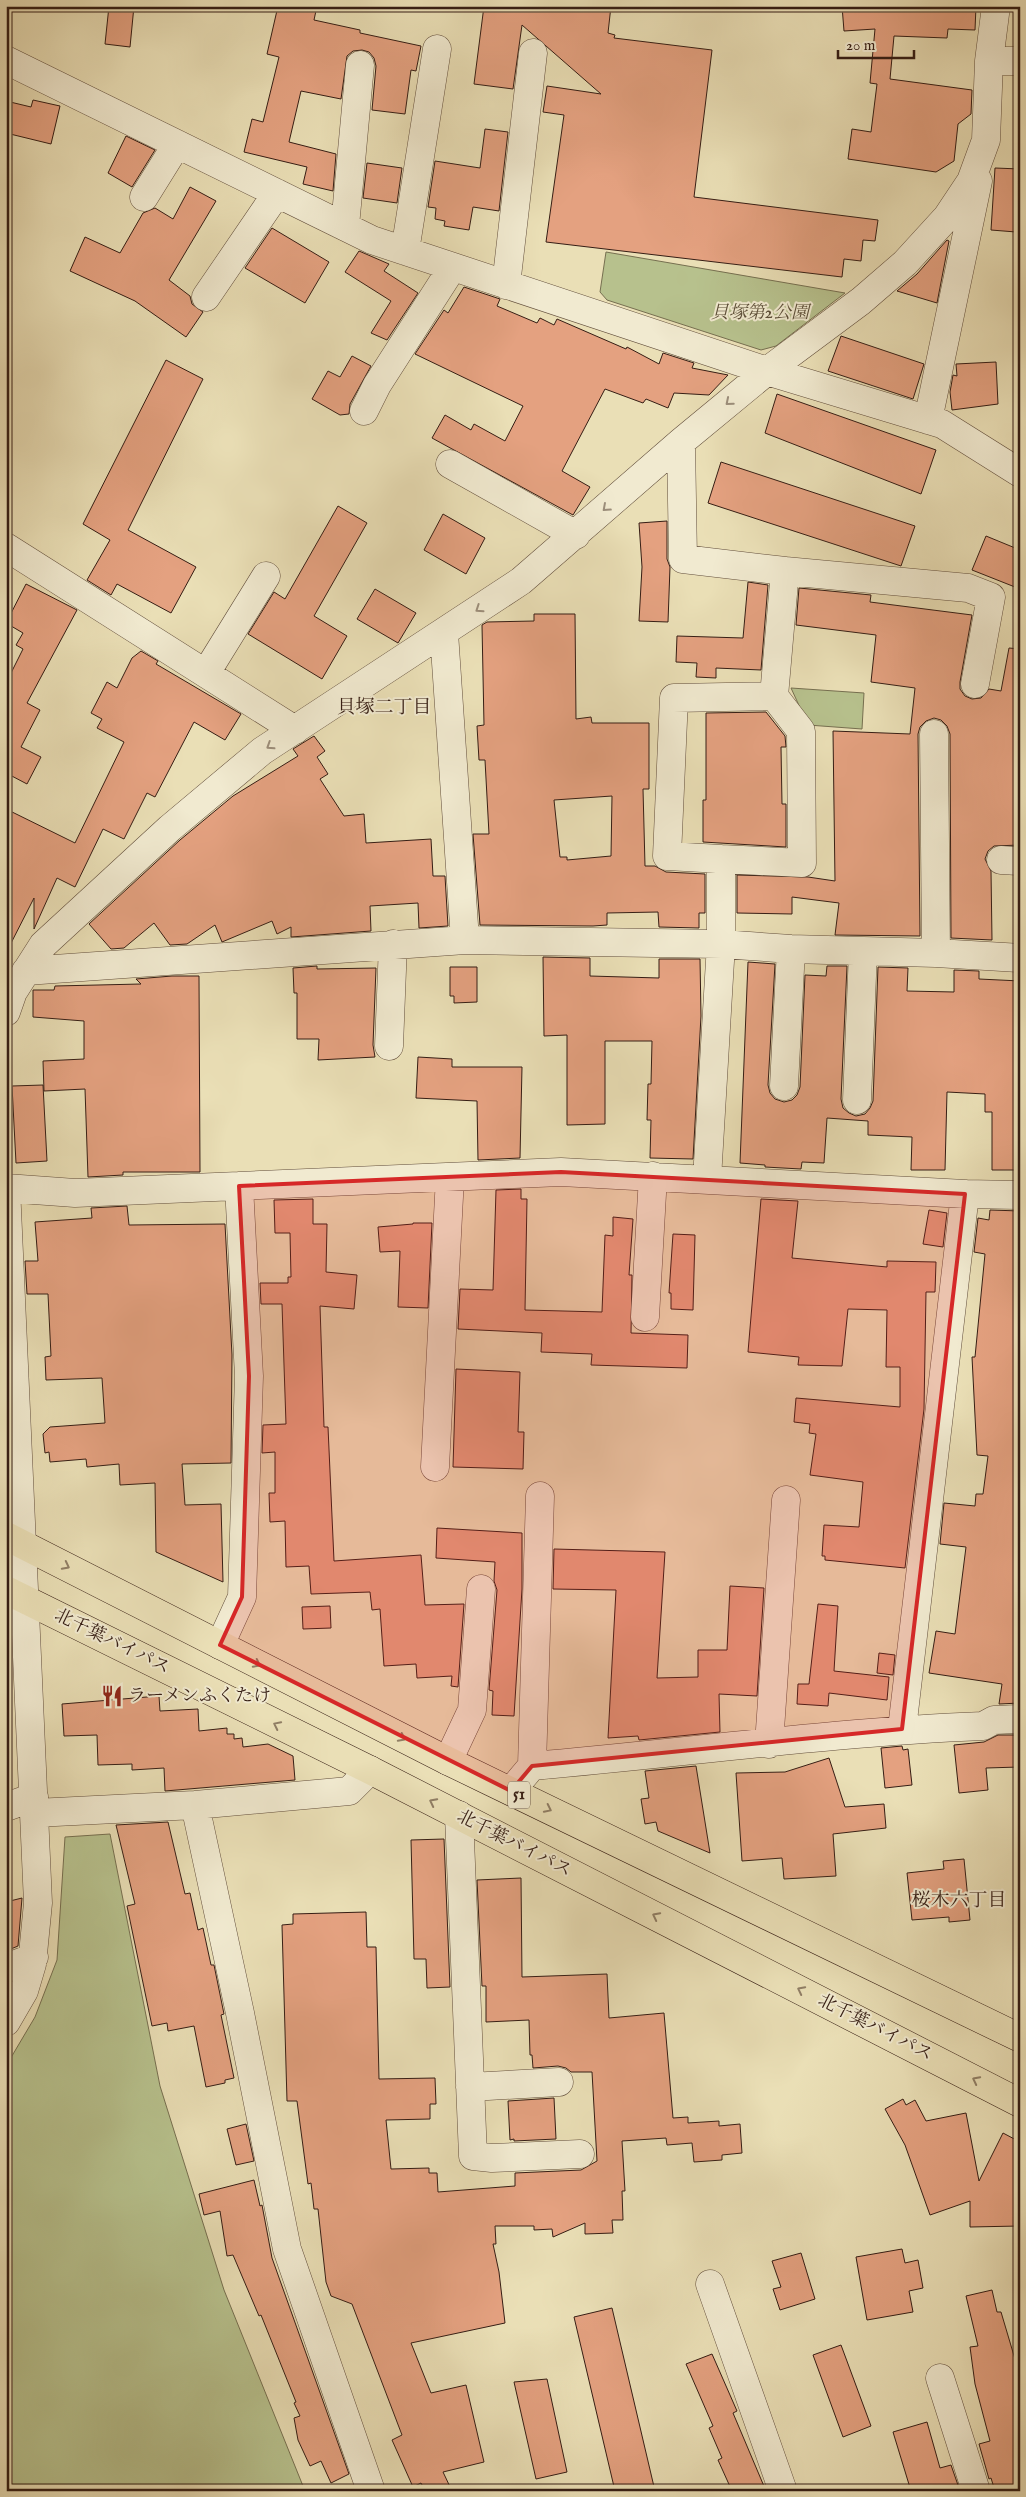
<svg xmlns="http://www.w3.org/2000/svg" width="1026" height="2497" font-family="'IM FELL English','Noto Serif JP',serif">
<rect width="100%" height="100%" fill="#eadfb6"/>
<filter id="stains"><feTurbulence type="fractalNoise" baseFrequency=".004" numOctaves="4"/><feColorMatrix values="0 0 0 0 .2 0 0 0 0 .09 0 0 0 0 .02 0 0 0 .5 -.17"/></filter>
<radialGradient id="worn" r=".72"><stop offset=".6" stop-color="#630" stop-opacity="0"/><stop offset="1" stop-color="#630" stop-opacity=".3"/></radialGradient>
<path fill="#b7c18d" stroke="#766f50" d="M606,252l239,41 -69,53 -15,4 -154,-50 -7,-8z
M791,688l73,5 -2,36 -54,-4z
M110,1834l50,252 64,204 81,201 -299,-1v-424l29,-49 22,-57 8,-123z"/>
<path fill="#e4a180" stroke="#351d14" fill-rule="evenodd" d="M109,6h25l-4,41 -25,-3z
M278,6h39l-3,14 46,10v3l61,13 -5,25 -5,-1 -6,44 -33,-4 4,-44 -2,-8 -5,-6 -7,-2 -9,1 -6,5 -6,43 -40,-8 -12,51 47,12 -3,37 -30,-7 4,-17 -63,-15 8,-33 11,3 16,-65 -12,-3z
M484,6h127l-3,27 7,2 -1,3 98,12 -18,147 184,23 -3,21 -12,-1 -2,21 -17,-2 -2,18 -296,-35 18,-127 -21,-3 4,-26 54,8 -79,-69 -9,64 -39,-5z
M842,6h134l-1,24 -27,-1 -1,9 -53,-2 -4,43 82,11 -1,24 -13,10 -4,37 -18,11 -88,-13 4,-30 19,3 6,-48 -7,-1 5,-54 -31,2z
M33,100l27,6 -9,38 -45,-11v-32l25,6z
M485,129l23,3 -9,79 -26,-4 -4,23 -25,-4 1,-5 -10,-2 1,-11 -8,-1 7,-46 45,7z
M126,136l29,14 -23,37 -24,-14z
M367,163l35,5 -5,35 -34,-5z
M995,168l25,1v43l-3,3 -1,17 -25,-2z
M190,187l26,14 -47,79 21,16 2,8 11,8 -17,25 -51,-36 -65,-30 15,-34 35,16 23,-40 12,-5 18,11z
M272,228l57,34 -24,41 -60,-35z
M947,240l2,1 -12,62 -40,-12 20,-17z
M359,251l30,13 -5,7 34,22 -31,47 -16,-7 20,-32 -46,-29z
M464,287l36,12 -3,7 40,17 3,-5 14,7 3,-6 69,30 1,-2 32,17 4,-11 31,10 -2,5 36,7 -19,20 -35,-2 -6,15 -22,-9 -3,4 -38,-14 -43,82 28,16 -17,28 -141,-77 13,-23 26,15 3,-6 31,17 18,-35 -108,-52 29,-44 4,3z
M841,336l83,28 -11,35 -85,-28z
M352,356l19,10 -21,38 -1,10 -9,1 -28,-16 16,-28 12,6z
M166,360l37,19 -75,151 68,37 -25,46 -54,-29 -6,11 -24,-15 23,-40 -27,-16z
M996,362l2,42 -46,6 -2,-18 3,-17 4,1 -1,-12z
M777,394l159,56 -15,44 -156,-61z
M721,462l194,64 -14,40 -193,-63z
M338,506l29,17 -53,93 33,20 -25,43 -74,-45 26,-42 11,7z
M443,514l42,24 -19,36 -42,-24z
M667,521v38l3,8 -2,55 -29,-1 3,-54 -3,-44z
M986,536l34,14v39l-48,-19z
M748,582l20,3 -7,85 -45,-2v10l-20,-1 1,-14 -21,-1 1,-26 66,2z
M26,584l51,26 -50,93 13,7 -19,37 20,10 -14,27 -19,-10 -2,3v-94l17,-34 -7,-4 7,-12 -17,-10z
M799,588l72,7 -1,7 102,13 -12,67v7l5,7 7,3 9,-1 8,-9 12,2 8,-43 11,1v196l-26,1 -6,5 -3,8 6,12 1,69 -41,-2 -1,-204 -3,-8 -6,-6 -7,-2 -8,3 -6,6 -2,7 2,202 -85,-1 4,-32 -47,-6v17l-55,-1v-38l71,2 27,4 -2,-150 77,3 5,-46 -44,-6 5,-47 -80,-10z
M375,589l41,24 -18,30 -41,-24z
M534,614h41l1,105 15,-2 1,6h57v66h-6l2,77h10l11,6 39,2v39h-6v15l-40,-1 -1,-15 -51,1v12l-14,1 -113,-1 -7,-91h16l-4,-74h-6l-2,-34 7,-1 -2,-100 5,-3 47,-1zM612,796l-1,60 -44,4v-3h-7l-6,-57z
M141,651l17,10 -2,3 85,50 -16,26 -31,-18 -39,75 -8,-4 -23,46 -21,-10 -28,58 -18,-9 -23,51v-31l-28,55v-144l69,34 49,-101 -27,-14 5,-9 -11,-6 16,-31 10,6 15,-30z
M766,712l19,24 1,11h-5l1,57h4v43l-83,-5v-42h3v-87z
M314,736l11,15 -8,6 11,17 -8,5 24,37 20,-2 2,29 65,-4 2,37h12l3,50 -29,2 -1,-25 -48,3 1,25 -80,6v-10l-14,7 -5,-13 -50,21 -7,-17 -28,19 -17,1 -16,-22 -30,25 -13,1 -22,-25 91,-84 53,-44 65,-40 -5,-7z
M543,957l47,1v18l69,2v-19h41l1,57 -8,143 -43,-1 1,-38h-4l1,-36h3l1,-43h-47v83l-38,1v-90l-23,1z
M748,962l27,2 -7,121 2,8 5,6 9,3 8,-2 5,-5 3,-8 5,-112 21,1 1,-10h20l-6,133 2,9 6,5 7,3 9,-2 5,-6 3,-7 5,-134 30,1 -1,23 47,1v-22l25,1v8l41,2v189h-28v-58h-7v-18l-38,-2 -2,78h-34l1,-33 -44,-2v-14l-41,-3 -3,45 -22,-1 -1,7 -36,-2v-2l-25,-2z
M317,966v3l59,-1 -3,77 2,12 -57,3 1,-21h-22v-46h-3l-1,-25z
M450,967h27v35l-23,1v-7h-4z
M172,976h27l1,196h-77v3l-35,2 -3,-88 -41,2 -1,-30 41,-2v-38l-51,-4v-27h21l1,-4 86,-2 -5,-5z
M418,1057l34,2v8h70l-2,91 -42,2 -1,-59 -61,-3z
M43,1085l4,76 -31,2 -4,-77z
M521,1189v10h6l-2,111 77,2 3,-77 8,1v-19l20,2 -4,56h3l-1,58 57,2 -1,33 -96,-3 1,-11 -51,-2 1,-19 -84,-4 2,-40 33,1 3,-100z
M313,1199v25h14l-1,48 31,3 -3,34 -34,-3 4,121h4l6,134 87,-6 4,50 39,-1 -6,83 -7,-1 1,-10 -35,2 -1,-14 -32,2 -4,-57 -8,1 -2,-18 -59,2 -2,-28 -23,1 -1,-46 -15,1 -1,-29h6v-41l-13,1 1,-28 23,-1 -2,-59 -2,-61h-21l-1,-21h28v-6h3l-1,-44h-15l-1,-33z
M761,1199l37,2 -6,57 95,9v-6l49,1 -1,30h-9l-2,117 -19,159 -80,-8v-4h-3l2,-31 35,2 4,-45 -53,-7 6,-41 -7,-1 1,-9 -16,-2 2,-24 104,9v-40h-14l1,-57 -39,-1 -6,57 -44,-1 1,-8 -51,-5z
M127,1206l2,19 96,-1 7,131 -1,108 -49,1 3,41 36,-1 2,78 -67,-30 -1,-69 -35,2 -1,-21 -32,3 -1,-8 -36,3 -1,-10 -4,1 -2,-19 7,-7 55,-4 -3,-45 -56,2 -1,-23 6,-1 -3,-62h-21l-2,-33h13l-3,-39 57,-4 -1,-10z
M929,1210l18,3 -4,34 -20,-3z
M990,1210l30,1v187h-4l4,68v237l-21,1 3,-20 -73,-11 7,-42 19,3 11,-87 -26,-3 4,-41 31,3 1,-12h7l5,-38 -11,-1 -5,-98h3l10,-103 -11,-2 4,-34 11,2z
M413,1223h19l-4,85 -30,-1 2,-56 -20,1 -2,-25 35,-3z
M673,1234l22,1 -2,75 -22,-1v-16h-2z
M456,1369l64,3 -2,60h6l-1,37 -70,-2z
M437,1528l85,5v56l-8,127 -22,-1 1,-24 -4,-1 8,-100 -3,-9 1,-19 -59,-4z
M554,1549l111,3 -8,126 41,-1v-27h29l3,-64 34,2 -7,108 -38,-2 1,38 -81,8 -1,-4 -30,2 8,-148 -63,-1z
M818,1604l20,2 -4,65 55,6 -2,23 -58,-7 -1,13 -31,-2 1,-20h11z
M330,1606l1,22 -28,1 -1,-22z
M879,1653l16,2 -2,20 -16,-2z
M159,1696l1,15 38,-2 1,22 28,-3v6h7v5l8,-1 1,9 25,-3 25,12 2,24 -130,11 -1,-23 -32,2v-6l-34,1 -1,-30 -33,1 -2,-32z
M998,1735h22v32l-34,1 2,22 -29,3 -5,-48 30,-3z
M902,1746l1,4 5,-1 4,36 -27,3 -4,-40z
M829,1758l16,49 39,-3 2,24 -53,6 3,42 -52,3 -2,-21 -40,3 -6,-88 49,-1z
M696,1766l14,87 -52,-22 -2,-9 -11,2 -4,-25 8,-1 -4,-27z
M168,1822l17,72 5,-1 8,37 5,-2 8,37h3l10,49 -3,1 13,63 -9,2v3l-19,4 -12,-61 -26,5 -1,-8 -15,3 -25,-120 8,-2 -19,-79z
M444,1839l6,148 -23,1 -1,-29h-12l-3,-119z
M964,1859l6,61 -21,2v-5l-37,3 -5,-47 37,-4 -1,-8z
M521,1878l1,99 85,-3 2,44 55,-5 9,105 15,-1v6l31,-2v5l21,-2 2,29 -20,2v5l-28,2 -2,-19 -25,2 -1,-7 -44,3 3,50h-3l1,29h-11l1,13 -28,1v-11l-32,14 -1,-8 -18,1v-4h-39l1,18h-3l6,28 6,51 -94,20 20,50 35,-8 18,77 -41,10 9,19h-27l-4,-8 -8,4 -21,-47 10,-5 -50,-131 -21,-8 -5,-14 -8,-73h-4l-3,-26 -3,1 -11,-83h-10l-5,-176 11,-1v-10l73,-2 1,35h9l3,132 56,-1 1,26h-6v15l-44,1 5,49 38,-1v5h8l1,19 77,-6v-13l66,-3 16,-9 -5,-89h-21l-5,-4 -8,-2 -25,2 -1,-13h-2l-1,-35 -43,2v-36h-4l-5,-106z
M22,1898l-4,48 -12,5v-49z
M554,2098l2,41 -42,2v-2l-4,1 -2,-39z
M903,2099l3,6 9,-5 11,21 40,-8 13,68 24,-48 17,9v84l-50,1v-26l-40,14 -25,-70 -20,-36z
M246,2124l8,37 -18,4 -9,-36z
M254,2180l6,26 2,-1 10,53 77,216 -18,9 -10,-22 -11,5 -12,-26 -4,-22 6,-2 -6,-13 2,-1 -35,-87 -2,1 -26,-61 -6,1 -7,-45 -16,4 -5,-21z
M902,2249l3,14 13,-3 5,28 -14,3 4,21 -46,8 -11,-63z
M801,2253l14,46 -35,11 -7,-21 8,-2 -9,-26z
M992,2290l5,22h4l19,64v2l-5,2 5,19v92h-25l-4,-13 -2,1 -10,-35 11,-3 -15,-57 -5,-37 8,-1 -12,-50z
M612,2308l43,183h-40l-41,-174z
M841,2345l30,81 -28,11 -30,-82z
M712,2354l25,57 -4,2 33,78h-34l-14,-31 4,-2 -13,-30 4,-2 -27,-62z
M547,2379l20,93 -31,7 -22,-97z
M927,2422l13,46 11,-3 8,23 -11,3h-37l-18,-59z"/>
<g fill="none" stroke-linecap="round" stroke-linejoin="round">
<g stroke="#624e3c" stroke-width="29">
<path id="minor" d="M6,60l366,180 395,131 175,53 78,49
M989,61h31
M144,197l33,-53
M345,226l15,-161
M405,251l32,-202
M506,285l27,-232
M206,297l71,-104
M364,411l13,-26 75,-117
M928,420l50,-239
M681,442l2,117 102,12 -11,125 27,35 1,132 -81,-4
M450,464l126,71
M6,547l289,183
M785,571l183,17 23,9 -16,87
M444,633l21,307
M206,673l60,-97
M934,734l2,219
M1001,860l19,1
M26,971l439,-31 256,4 70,5 145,4 84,5
M6,1012l7,-20 30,-47 127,-117 92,-77 259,-170 160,-139 86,-71 94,-70 44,-38 42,-46 24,-36 15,-41 3,-79 7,-55
M389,1046l4,-102
M784,1086l7,-137
M857,1100l6,-149
M707,1179l14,-235v-85l-54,-3 7,-158 100,-2
M6,1187l32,716 -6,61 -8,27 -18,31
M6,1188l69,5 486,-21 404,22 55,1
M645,1317l8,-141
M435,1467l15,-290
M220,1645l22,-48 7,-221 -10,-190
M902,1729l63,-535
M769,1744l17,-244
M448,1761l24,-51 9,-121
M532,1766l8,-270
M511,1791l21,-25c151,-13 300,-34 451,-40l11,-6 26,-1
M195,1805l45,208 47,236 84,242
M6,1807l28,-10
M35,1813l160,-8 154,-14 21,-21
M459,1815l14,341 19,2 88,-4
M6,1968l28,-11
M470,2087l89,-5
M710,2284l73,207
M940,2378l36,113"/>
</g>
<g stroke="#351d14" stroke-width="29">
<path id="highway" d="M6,1536l442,225 572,277
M6,1590l364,180 650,333"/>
</g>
<use href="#minor" stroke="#f1ead0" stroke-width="28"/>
<use href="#highway" stroke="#eadfb6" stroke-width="28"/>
</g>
<defs><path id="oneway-chevron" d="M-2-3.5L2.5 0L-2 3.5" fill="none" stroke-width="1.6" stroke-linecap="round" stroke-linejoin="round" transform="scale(1.25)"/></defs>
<g stroke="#9c8e7b">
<use href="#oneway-chevron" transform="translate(729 402) rotate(140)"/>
<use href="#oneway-chevron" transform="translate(606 508) rotate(138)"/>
<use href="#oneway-chevron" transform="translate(479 609) rotate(146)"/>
<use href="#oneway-chevron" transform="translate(270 746) rotate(147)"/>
</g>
<g stroke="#907e65">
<use href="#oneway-chevron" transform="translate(66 1566) rotate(27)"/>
<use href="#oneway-chevron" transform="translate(257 1664) rotate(27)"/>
<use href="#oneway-chevron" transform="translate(277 1725) rotate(-154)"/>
<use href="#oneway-chevron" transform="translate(402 1738) rotate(27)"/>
<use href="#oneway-chevron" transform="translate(433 1802) rotate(-153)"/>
<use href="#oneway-chevron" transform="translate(548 1809) rotate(26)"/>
<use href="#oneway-chevron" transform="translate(656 1916) rotate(-153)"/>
<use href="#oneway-chevron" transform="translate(801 1990) rotate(-153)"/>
<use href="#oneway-chevron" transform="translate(976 2080) rotate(-153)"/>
</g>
<path fill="#d62828" fill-opacity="0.2" stroke="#d62828" stroke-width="4" stroke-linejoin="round" d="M561,1172l404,22 -63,535 -370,37 -21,25 -291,-146 22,-48 7,-221 -10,-190z"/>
<defs>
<g id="restaurant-bare" transform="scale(1.725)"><path d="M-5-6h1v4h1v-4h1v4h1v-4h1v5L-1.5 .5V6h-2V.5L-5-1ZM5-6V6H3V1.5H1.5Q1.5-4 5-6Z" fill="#8f2418" stroke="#f1ead0" stroke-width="2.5" paint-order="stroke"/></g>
</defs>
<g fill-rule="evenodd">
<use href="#restaurant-bare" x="112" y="1696"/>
</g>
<g text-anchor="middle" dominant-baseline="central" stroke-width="4" stroke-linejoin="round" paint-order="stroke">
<rect fill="#f1ead0" stroke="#6d5a4c" stroke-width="1" x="508" y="1781.5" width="22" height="27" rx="4"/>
<g font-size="16" font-weight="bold" fill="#351d14">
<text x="519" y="1795">51</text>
</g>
<g font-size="18" font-style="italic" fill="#5c4e38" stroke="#f1ead0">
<text x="760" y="313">貝塚第2公園</text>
</g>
<g font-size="18" fill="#351d14" stroke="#f1ead0">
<text transform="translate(112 1642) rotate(26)">北千葉バイパス</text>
<text transform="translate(514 1844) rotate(27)">北千葉バイパス</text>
<text transform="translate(875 2028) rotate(27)">北千葉バイパス</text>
</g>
<g font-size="18" fill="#351d14" stroke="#f1ead0" text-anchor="start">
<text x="128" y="1696">ラーメンふくたけ</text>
</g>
<g font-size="19" fill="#351d14" stroke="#f1ead0">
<text x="384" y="708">貝塚二丁目</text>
<text x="959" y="1901">桜木六丁目</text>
</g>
</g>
<rect width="1026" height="2497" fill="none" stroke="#eadfb6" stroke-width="25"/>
<rect x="8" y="8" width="1011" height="2482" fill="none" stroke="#351d14" stroke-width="2.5"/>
<rect x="12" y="12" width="1001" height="2472" fill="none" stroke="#351d14"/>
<path d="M838 50v8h76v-8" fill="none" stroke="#351d14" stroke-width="2.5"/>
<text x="846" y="50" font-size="15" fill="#351d14" stroke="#f1ead0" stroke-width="4" paint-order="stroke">20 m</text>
<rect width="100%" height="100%" filter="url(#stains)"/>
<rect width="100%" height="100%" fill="url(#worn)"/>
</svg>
